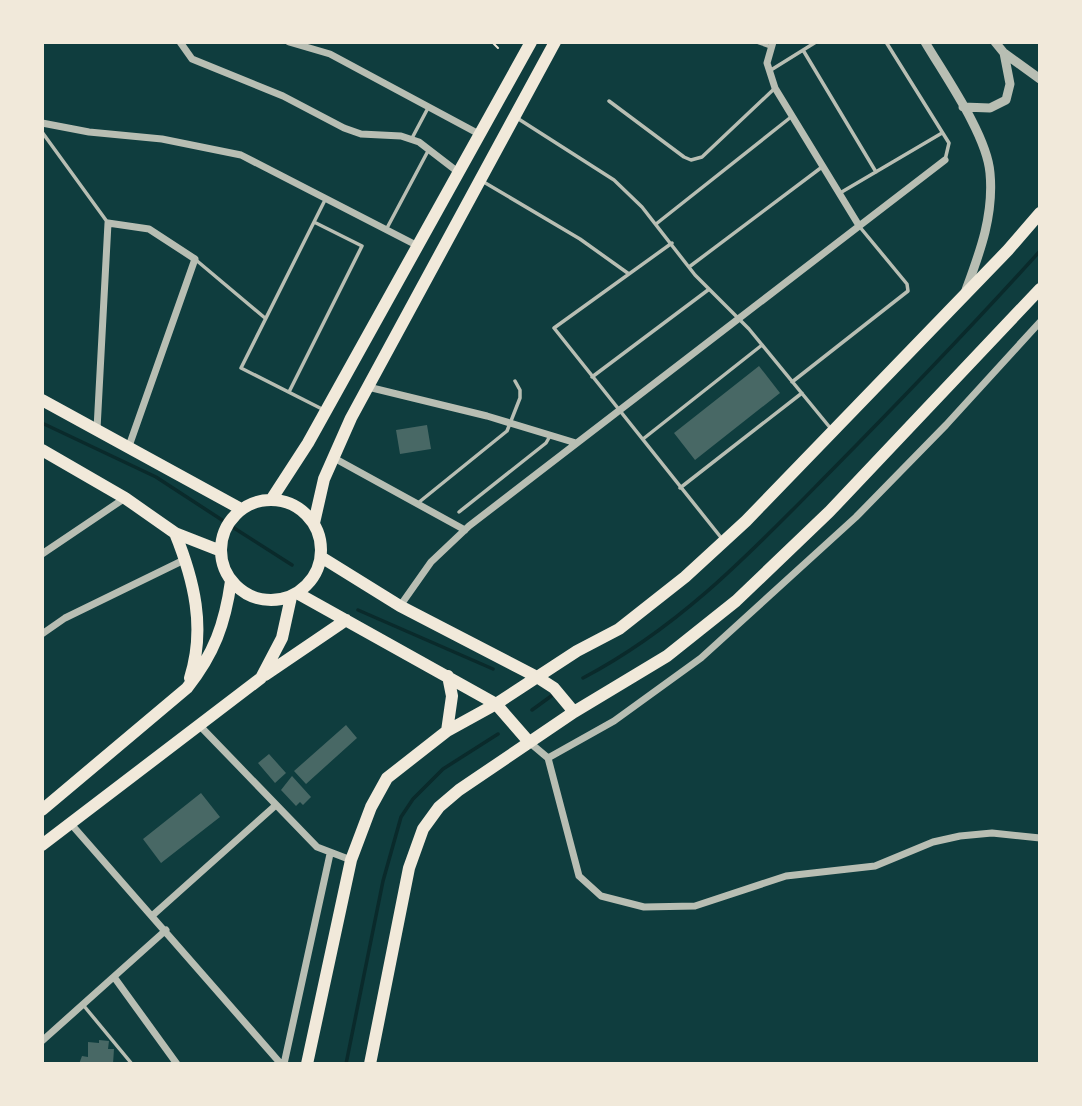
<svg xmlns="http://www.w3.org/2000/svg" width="1082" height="1106" font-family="Cabin,sans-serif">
<rect width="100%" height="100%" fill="#0f3d3e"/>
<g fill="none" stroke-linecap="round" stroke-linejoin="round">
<path stroke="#0a2a2b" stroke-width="3.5" d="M42,423l114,54 66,43
M234,528l58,37
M358,610l135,59
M583,678c99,-52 171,-129 248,-207 71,-72 141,-145 209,-220
M532,710l22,-16
M346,1064l37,-183 18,-64 12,-18 30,-30 55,-35"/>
</g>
<path fill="#486865" d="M759,366l21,27 -85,67 -21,-27z
M427,425l4,24 -31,5 -4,-24z
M346,725l11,13 -51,46 -12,-13z
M269,754l17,19 -11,10 -17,-20z
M292,776l19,21 -8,8 -3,-3 -4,4 -15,-16z
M201,793l19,24 -59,46 -18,-24z
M99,1040l10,1 -1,8h6l-1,15h-34l3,-8 6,1v-15l11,1z"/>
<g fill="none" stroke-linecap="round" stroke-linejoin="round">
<path stroke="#f1e9da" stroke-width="2" d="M492,42l6,6"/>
<path stroke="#b8beb3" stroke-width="3.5" d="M757,42l14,5
M886,42l63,101 -4,17
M803,50l73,122
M771,70l45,-28
M609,101l75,56 7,3 11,-3 73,-69
M517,118l97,62 28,27 53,68 54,54 83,101
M42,132l66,91
M411,140l17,-32
M482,181l98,58 49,35
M840,193l102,-60
M656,224l135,-107
M387,228l41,-77
M672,243l-118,85 169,212
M196,260l69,58
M689,267l133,-100
M592,377l116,-87
M792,382l116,-91 -1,-7 -48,-58
M289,392l73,-146 -48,-24
M322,409l-81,-41 84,-168
M643,439l119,-94
M680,488l122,-95
M418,503l89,-72 13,-33v-8l-5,-9
M459,512l87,-69 4,-7
M84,1006l48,58"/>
<path stroke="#b8beb3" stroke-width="7" d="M180,42l12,17 91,37 61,32 17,6 40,2 18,6 39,30
M289,42l41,12 149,80
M773,42l-6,21 8,25 83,136
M42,123l47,9 73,7 79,16 177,91
M1040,322l-94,103 -90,92 -155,141 -87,63 -66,37 31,118 22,20 43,11 51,-1 91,-30 89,-10 58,-24 27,-6 32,-3 48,5
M368,387l119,29 89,27
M97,429l11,-206 41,6 46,30 -66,187
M334,458l131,72
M42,554l83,-56
M400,606l31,-44 38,-36 476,-366
M42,634l23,-16 121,-59
M200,726l117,121 34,13
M529,742l19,16
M71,824l210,240
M153,915l123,-110
M114,977l63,87
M42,1041l124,-111
M284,1064l46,-210"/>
<path stroke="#b8beb3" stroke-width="9" d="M925,42c20,34 62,93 65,131 4,42 -10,79 -24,117
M995,42l9,11 36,26
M963,107l27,1 16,-8 4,-16 -6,-31"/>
<path stroke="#f1e9da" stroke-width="12" d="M42,400l199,109
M42,450l83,48 50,35 46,18
M221 550a50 50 0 1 1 100 0a50 50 0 1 1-100 0Z
M271,500l37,-57 223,-401
M314,523l10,-44 27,-61 204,-376
M175,533c19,47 31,95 15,145
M321,557l79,49 137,71 17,11 20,24
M297,593l199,111 33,38
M265,675l81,-55
M447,731l5,-35 -4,-20
M42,810l145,-122c27,-34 38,-64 44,-107
M42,845l219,-167 21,-40 9,-41
M307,1064l44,-204 20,-53 16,-29 60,-47 49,-27 81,-53 42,-22 66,-52 61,-56 262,-271 32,-37
M370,1064l39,-196 14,-39 16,-22 20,-17 115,-78 93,-56 69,-55 93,-89 211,-223"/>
</g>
<rect width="1082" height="1106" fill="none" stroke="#f1e9da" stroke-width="88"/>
</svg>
